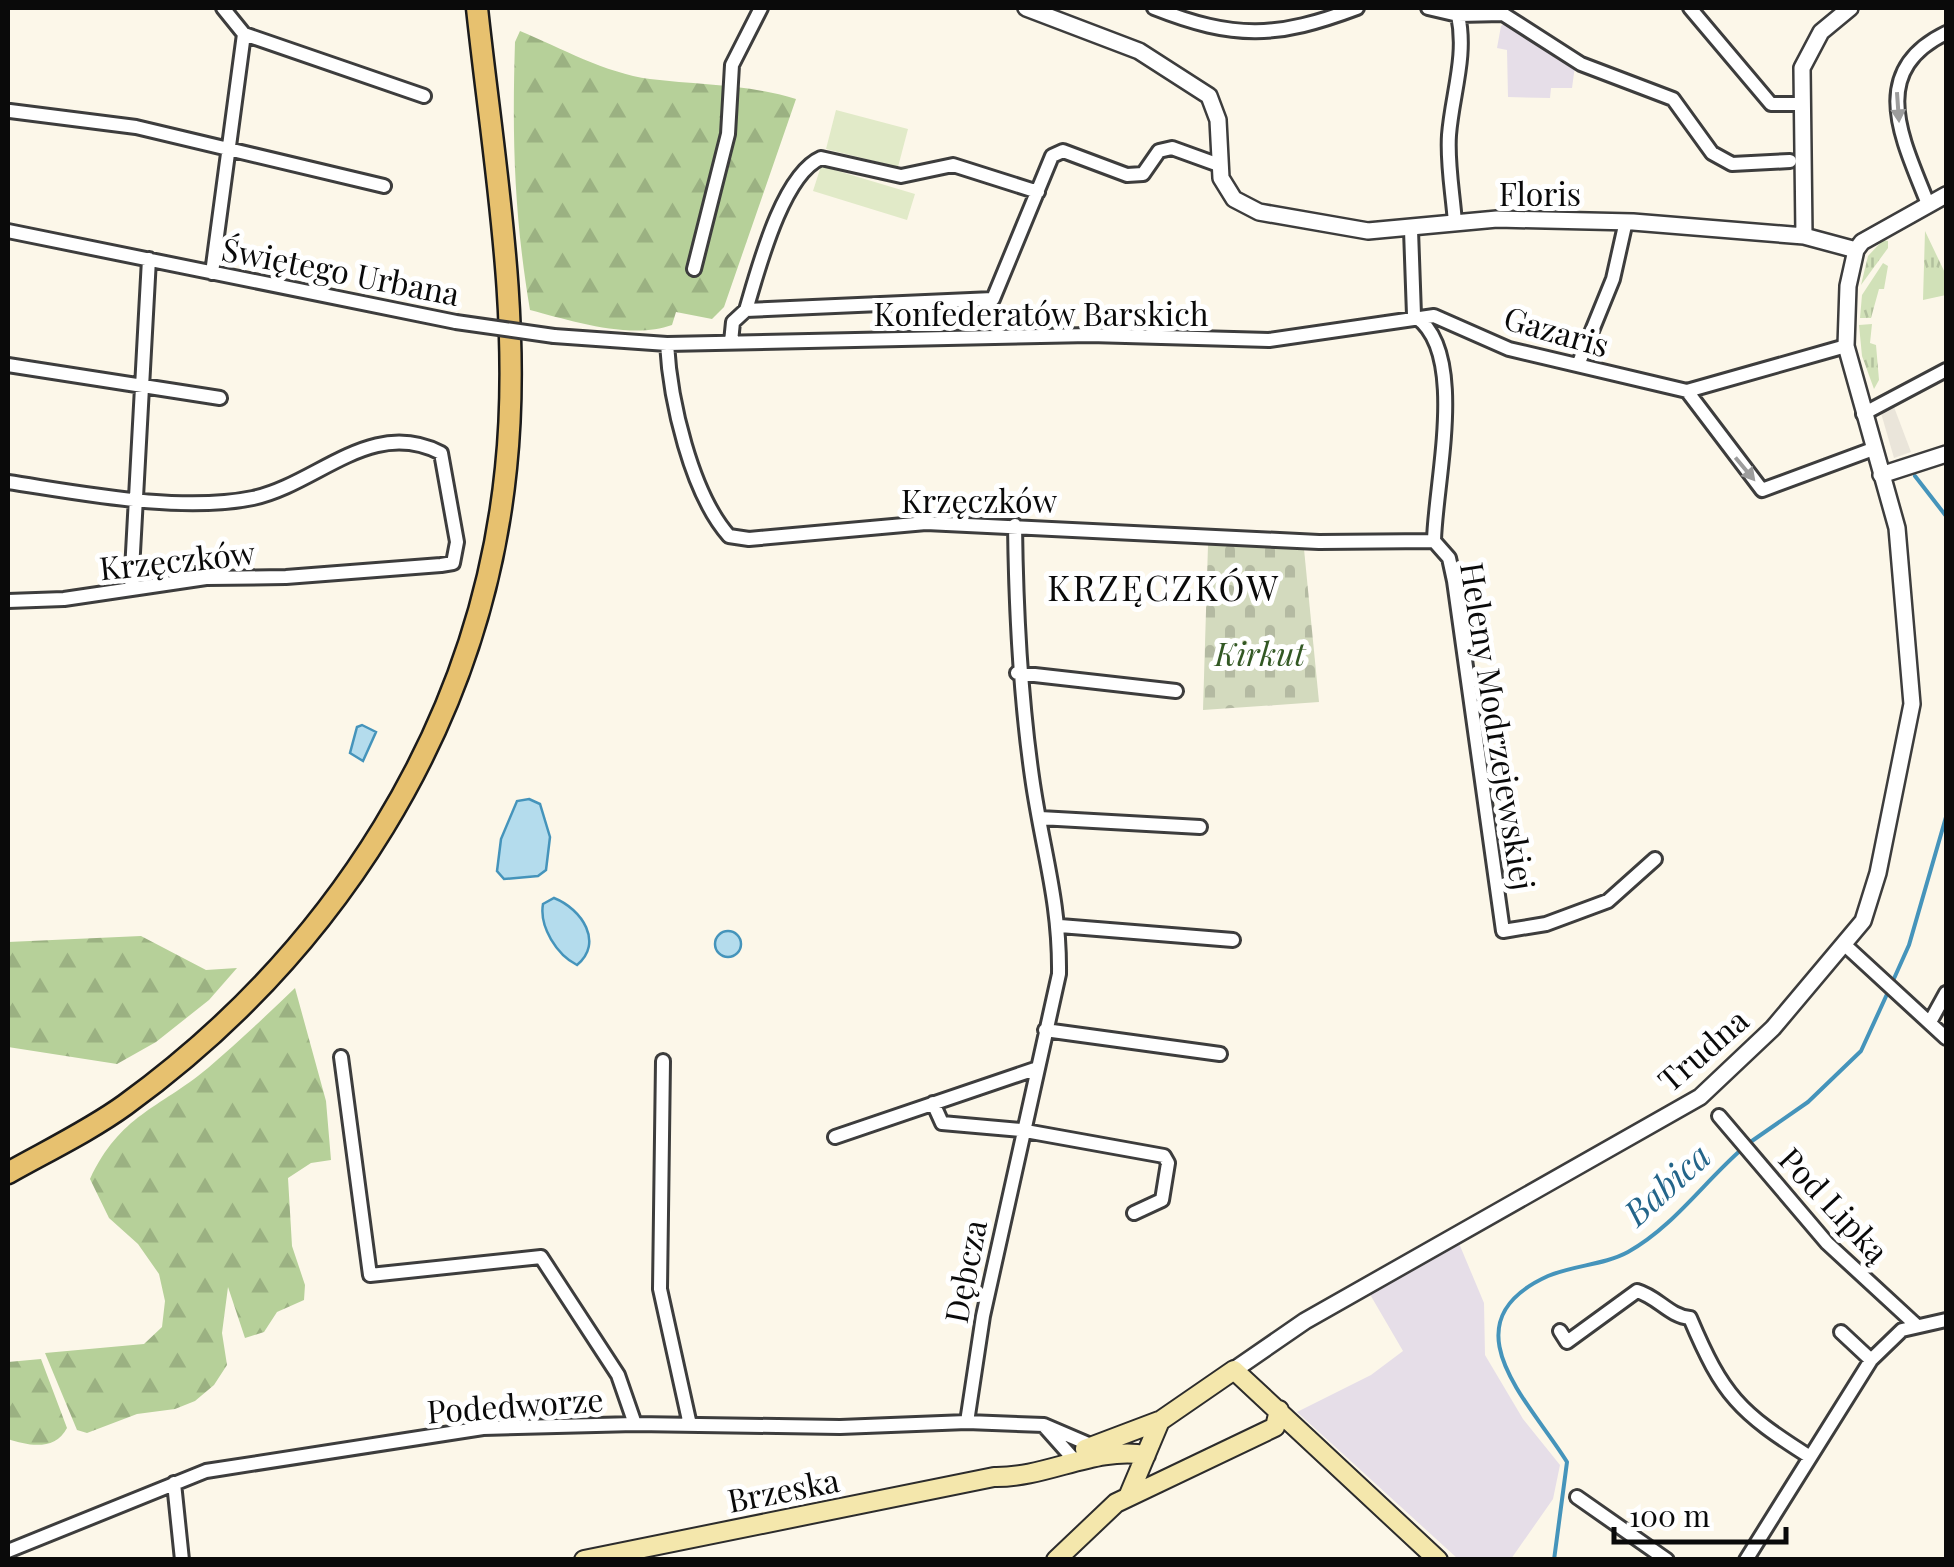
<svg xmlns="http://www.w3.org/2000/svg" width="1954" height="1567" font-family="'Playfair Display',serif">
<defs>
<pattern id="grass-tufts" width="24" height="20" patternUnits="userSpaceOnUse" patternTransform="scale(2.5)"><rect width="24" height="20" fill="#d1e1b8"/><path d="M3 7l-1-3M5 7V3M7 7l1-3M15 17l-1-3M17 17v-4M19 17l1-3" fill="none" stroke="#b2c09d"/></pattern>
<pattern id="forest-firs" width="22" height="20" patternUnits="userSpaceOnUse" patternTransform="scale(2.5)"><rect width="22" height="20" fill="#b6d099"/><path d="M5 1l3.5 6h-7zM16 11l3.5 6h-7z" fill="#9bb182"/></pattern>
<pattern id="cemetery-stones" width="16" height="16" patternUnits="userSpaceOnUse" patternTransform="scale(2.5)"><rect width="16" height="16" fill="#d3dabe"/><path d="M2 7V4a2 2 0 0 1 4 0v3zM10 15v-3a2 2 0 0 1 4 0v3z" fill="#b4baa2"/></pattern>
</defs>
<rect width="100%" height="100%" fill="#fcf7e9"/>
<path fill="#e6dee8" d="M1506,22l69,44 -3,22h-21l-1,10 -42,-1 -1,-47 -10,-2 4,-22z
M1458,1241l26,62 1,52 38,64 37,46 -7,34 -42,60h-53l-161,-147 74,-37 32,-24 -35,-60z"/>
<path fill="url(#grass-tufts)" d="M1925,231l21,44v20l-23,5z
M1883,240l5,1v7l-27,37 7,-29z
M1883,263l5,3 -4,23h-5l-8,29h-11l2,-23z
M1872,324l-2,19 6,2 3,35 -5,9 -12,-33 -3,-31z"/>
<path fill="url(#forest-firs)" d="M520,31c41,17 85,42 130,48 50,6 97,5 146,20l-72,208 -12,12 -36,-7 -4,13c-41,15 -100,-4 -142,-15 -16,-95 -18,-172 -15,-268z
M141,936l65,34 31,-2 -28,32 -53,42 -39,22 -109,-17v-105z
M295,988l31,113 5,59 -20,3 -23,15 4,68 13,39 -1,15 -27,12 -13,20 -19,6 -17,-51 -6,46 5,32 -13,20 -19,16 -20,8 -38,5 -50,19 -10,-3 -32,-77 99,-9 18,-17 3,-26 -6,-27 -21,-30 -29,-26 -19,-39c31,-65 67,-69 118,-111 30,-26 59,-53 87,-80z
M41,1359l26,69c-12,23 -38,18 -59,11v-77z"/>
<path fill="url(#cemetery-stones)" d="M1208,545l96,4 15,153 -116,8z"/>
<path fill="#e1eac8" d="M836,110l72,19 -10,38 -72,-18z
M821,166l94,28 -8,26 -94,-29z"/>
<path fill="#eae5da" d="M1894,407l17,45 -17,6 -13,-45z"/>
<path fill="#b4dced" stroke="#4594bb" stroke-width="2.5" d="M362,725l14,7 -13,29 -13,-8 7,-26z
M529,799l11,5 10,33 -4,33 -8,6 -34,3 -7,-8 4,-32 16,-38z
M554,898c28,11 50,45 23,67 -20,-10 -38,-38 -34,-61z
M715 944a13 13 0 1 1 26 0a13 13 0 1 1-26 0Z"/>
<g fill="none" stroke-linecap="round" stroke-linejoin="round">
<path stroke="#4594bb" stroke-width="4" d="M1915,476l31,40
M1892,983l17,-38 37,-128
M1749,1143l59,-41 53,-51 27,-59
M1554,1560l13,-98c-37,-60 -123,-139 -19,-186 26,-11 56,-11 80,-24 45,-25 76,-70 114,-103"/>
<g stroke="#3d3d3d" stroke-width="18">
<path id="minor" d="M1154,8c81,32 123,30 203,0
M1428,8l30,7c9,41 -6,80 -9,120 -2,29 4,59 6,88
M1690,8l81,96h29
M1458,15l45,-1 78,50 92,35 39,54 20,11 58,-3
M244,34l180,62
M10,111l126,16 248,59
M1928,204c-25,-64 -62,-132 18,-171
M1411,230l3,85
M8,231l448,91
M694,269l34,-135 4,-69 29,-57
M212,273l32,-239 -21,-26
M746,310c12,-40 36,-135 75,-152l80,18 52,-11 85,27
M1416,317c52,36 19,166 18,224
M554,336l113,8 423,-9 179,5 165,-24 75,33 178,42 159,-45
M731,342l2,-20 13,-12 247,-11 59,-143 11,-5 64,24 16,-1 16,-23 13,-3 47,17
M667,344c3,56 24,149 62,192l20,3 177,-16 393,19 115,-1
M8,365l212,33
M1578,365l35,-86 13,-58
M1687,391l75,99 111,-41
M1863,414l83,-44
M8,482c73,11 172,31 245,16 65,-14 118,-81 188,-45l16,89 -4,21 -12,2 -155,12 -80,1 -142,21 -56,2
M1434,541l15,17 5,23 49,350 43,-7 62,-23 47,-42
M131,589l18,-330
M1017,673l159,18
M1040,818l160,9
M1060,926l173,14
M1846,946l100,92
M1930,1022l16,-29
M1045,1030l175,24
M341,1057l29,218 171,-18 77,118 17,49
M663,1061l-3,228 30,136
M933,1103l9,20 78,7 144,26 4,7 -6,37 -28,13
M1719,1116l108,127 89,82
M835,1137l200,-68
M1560,1331l7,11 70,-51c21,6 32,25 53,27 33,78 49,94 120,139
M1841,1332l30,28
M967,1422l16,-106 76,-342c1,-74 -17,-125 -27,-197 -12,-84 -16,-166 -17,-252
M1045,1427l32,36
M174,1483l8,77
M1577,1497l90,63
M8,1551l198,-80 277,-43 152,-4 205,3 127,-5 77,3 49,21
M1746,1560l125,-200 31,-30 44,-10"/>
</g>
<g stroke="#3d3d3d" stroke-width="20">
<path id="tertiary" d="M1026,8l113,43 70,45 9,24 3,58 13,21 25,13 109,19 129,-12 136,3 171,14 52,14
M1804,236l-2,-168 19,-36 29,-24
M1881,475l65,-21
M1234,1370l71,-49 395,-224 73,-69 90,-107 15,-48 34,-169 -15,-176 -51,-182 2,-60 8,-36 6,-8 84,-47"/>
</g>
<g stroke="#2c2c2c" stroke-width="22">
<path id="secondary" d="M1085,1449l74,-28
M1128,1497l32,-76 74,-51 204,190
M584,1560l410,-83c53,1 101,-31 152,-22
M1056,1560l60,-57 159,-76 4,-17"/>
</g>
<g stroke="#1b1b1b" stroke-width="25">
<path id="primary" d="M8,1173c39,-22 81,-42 117,-68 208,-151 355,-378 381,-637 16,-152 -13,-310 -29,-460"/>
</g>
<use href="#minor" stroke="#fff" stroke-width="12"/>
<use href="#tertiary" stroke="#fff" stroke-width="15"/>
<use href="#secondary" stroke="#f4e7ac" stroke-width="18"/>
<use href="#primary" stroke="#e7c16f" stroke-width="20"/>
<g stroke="#3d3d3d" stroke-width="18" stroke-linecap="butt">
<path id="minor-bridge" d="M456,322l98,14"/>
</g>
<use href="#minor-bridge" stroke="#fff" stroke-width="12"/>
</g>
<defs><path id="oneway-solid" d="M-6-.8H1V-3.2L6.5 0L1 3.2V.8H-6Z" transform="scale(2.5)"/></defs>
<g fill="#9d9d9d">
<use href="#oneway-solid" transform="translate(1898 107) rotate(86)"/>
<use href="#oneway-solid" transform="translate(1745 469) rotate(50)"/>
</g>
<g text-anchor="middle" dominant-baseline="central" stroke-width="10" stroke-linejoin="round" paint-order="stroke">
<g font-size="32" fill="#0a0a0a" stroke="#fff">
<text x="1540" y="192">Floris</text>
<text transform="translate(341 270) rotate(11)">Świętego Urbana</text>
<text x="1041" y="312">Konfederatów Barskich</text>
<text transform="translate(1557 330) rotate(16)">Gazaris</text>
<text x="979" y="499">Krzęczków</text>
<text transform="translate(177 559) rotate(-6)">Krzęczków</text>
<text transform="translate(1499 726) rotate(81)">Heleny Modrzejewskiej</text>
<text transform="translate(1702 1049) rotate(-41)">Trudna</text>
<text transform="translate(1835 1204) rotate(47)">Pod Lipką</text>
<text transform="translate(964 1271) rotate(-79)">Dębcza</text>
<text transform="translate(515 1404) rotate(-4)">Podedworze</text>
<text transform="translate(783 1489) rotate(-11)">Brzeska</text>
</g>
<g font-size="32" font-style="italic" fill="#325823" stroke="#fff">
<text x="1260" y="652">Kirkut</text>
</g>
<g font-size="35" letter-spacing="2.5" fill="#0a0a0a" stroke="#fff">
<text x="1164" y="586">KRZĘCZKÓW</text>
</g>
<g font-size="35" font-style="italic" fill="#24658a" stroke="#fff">
<text transform="translate(1666 1183) rotate(-42)">Babica</text>
</g>
</g>
<rect width="1954" height="1567" fill="none" stroke="#0a0a0a" stroke-width="20"/>
<path d="M1614 1527v15h172v-15" fill="none" stroke="#0a0a0a" stroke-width="5"/>
<text x="1629" y="1527" font-size="30" fill="#0a0a0a" stroke="#ffffff" stroke-width="8" paint-order="stroke">100 m</text>
</svg>
